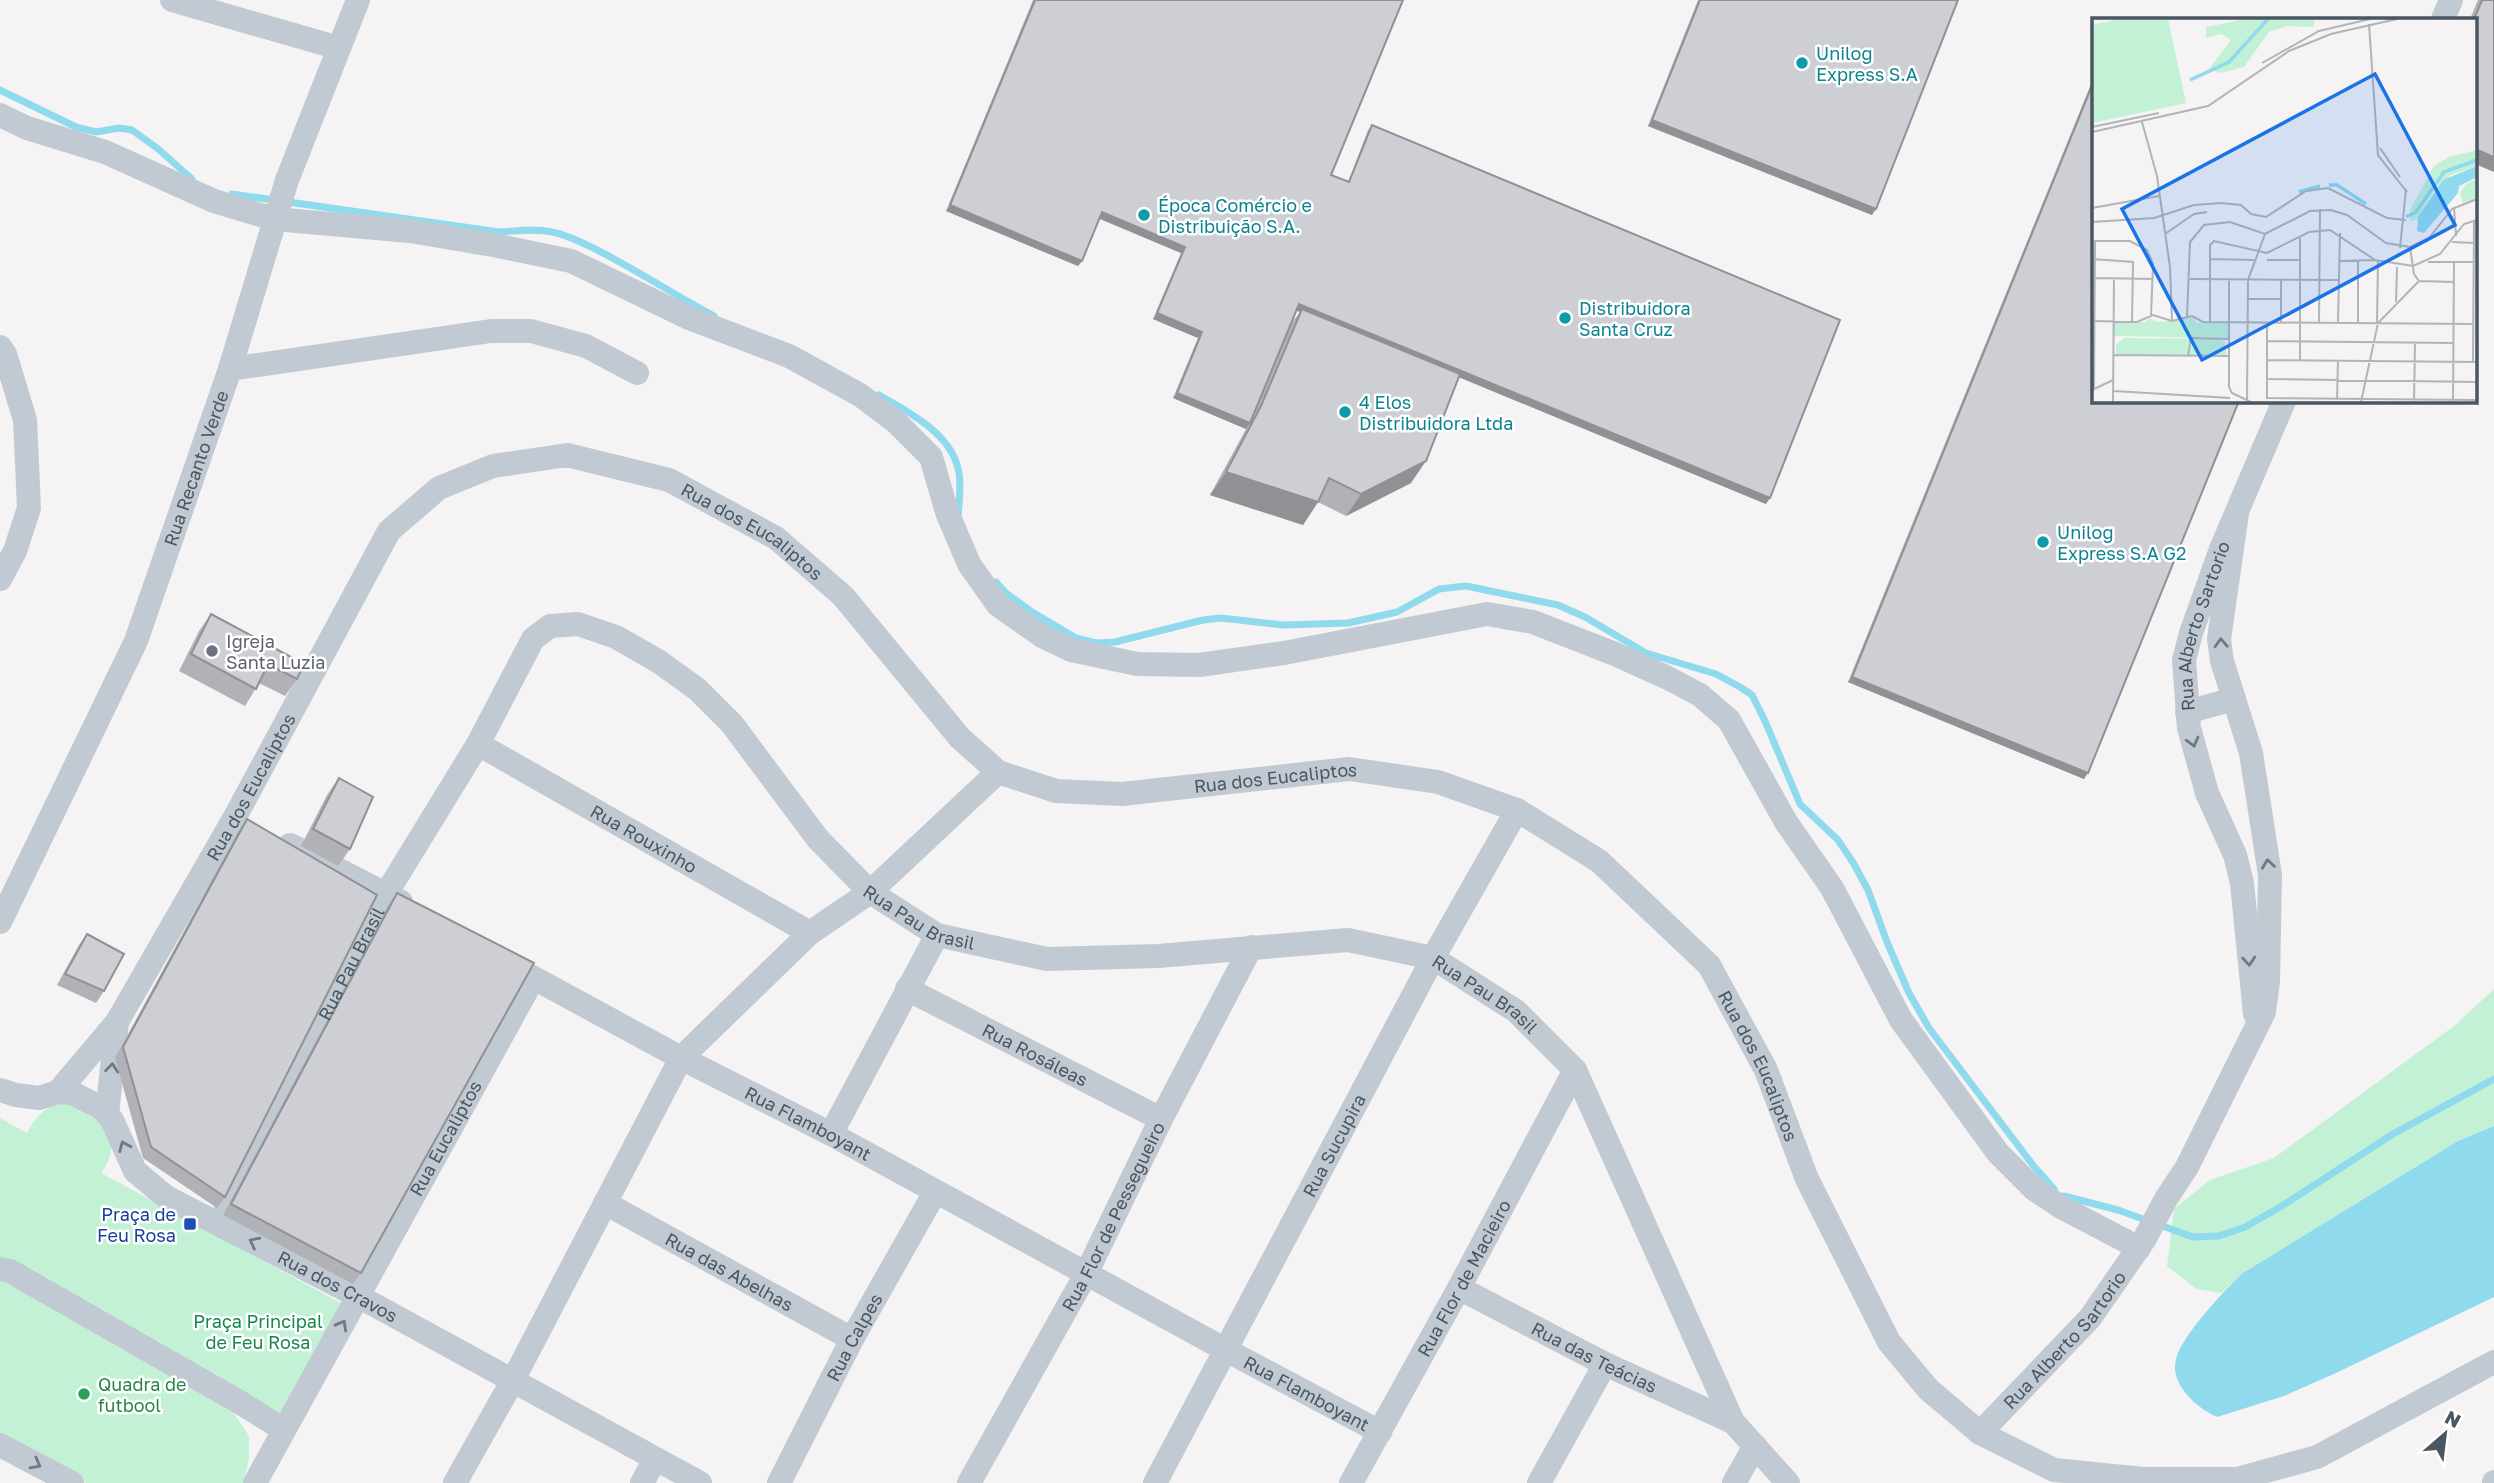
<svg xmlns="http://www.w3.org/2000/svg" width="2494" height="1483" font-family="'Golos Text',sans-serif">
<rect width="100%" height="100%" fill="#f5f3f3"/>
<path fill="#c3f1d5" d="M2494,989v137l-36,15 -215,132 -22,20 -25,-4 -29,-23 7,-57 36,-29 64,-22 180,-132z
M62,1102l31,8c16,23 27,37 8,63l249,135 -61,114 -289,-160v-144l27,15c9,-17 17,-25 35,-31z
M0,1276l233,136 16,24v23l-6,24h-157l-86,-46z"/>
<path fill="#90daee" d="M2494,1126v171l-158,76 -52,23 -67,21c-20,-9 -48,-33 -41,-58 5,-22 49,-70 67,-86l215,-132z"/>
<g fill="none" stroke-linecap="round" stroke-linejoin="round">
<path stroke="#90daee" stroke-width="7" d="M0,90l76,37 20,5 23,-4 13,2 25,18 35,31
M232,194l267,38c18,-1 36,-4 53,0 16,3 31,11 45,18 40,20 77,45 117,66
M879,395c29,17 70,37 79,73 4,15 1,34 0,49
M996,582l10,11 26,19 44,26 20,5 19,-1 88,-22 18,-2 62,7 65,-2 49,-11 42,-23 27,-3 92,19 27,12 61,36 70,21 24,13 12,8 13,26 35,83 38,36 16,24 14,26 19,52 22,51 20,35 103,136 22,25
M2064,1196l54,14 75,27 26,-1 26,-9 37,-21 111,-72 101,-55"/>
<g stroke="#c1cad2" stroke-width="24">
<path d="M172,0l167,48"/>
<path d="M2443,19l8,-19"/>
<path d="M0,115l27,13 78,24 109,49 60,18 136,12 83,14 78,16 118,57 100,38 71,39 36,27 35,35 16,55 22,52 29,41 44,31 29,14 66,14 62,1 85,-12 203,-39 46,8 82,32 53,24 32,17 29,25 57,102 46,66 69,132 97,133 36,36 27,18 78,41"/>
<path d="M0,347l5,7 20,66 4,88 -14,43 -15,28"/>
<path d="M230,369l261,-38h40l55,15 51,27"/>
<path d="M2187,712l47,-13"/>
<path id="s1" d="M478,744l332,189"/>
<path d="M290,845l111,57"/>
<path id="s2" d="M0,922l136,-281 94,-272 57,-189 71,-180"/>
<path id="s3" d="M499,959l182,99 150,76 395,216 154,82"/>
<path id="s4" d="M907,989l254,130"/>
<path id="s5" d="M2255,1014l-13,-131 -7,-28 -28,-62 -18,-65 -5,-68 7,-27 30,-84 63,-148"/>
<path id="s6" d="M0,1090l16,5 23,3 19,-6 14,1 30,15 10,12 23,51 31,26 192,99 342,187"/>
<path id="s7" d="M58,1092l59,-70 118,-205 154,-286 50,-43 54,-22 74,-11 102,25 107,58 67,58 117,142 38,34 58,19 66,3 227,-25 89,13 79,28 82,51 110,104 57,105 41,109 82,163 39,47 52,44 74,37 89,9h94l80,-22 177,-95"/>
<path d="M107,1114l10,-92"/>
<path d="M831,1134l106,-199"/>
<path id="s8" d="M605,1203l247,136"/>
<path id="s9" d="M219,1224l167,-330 92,-150 55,-105 17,-13 28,-2 38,13 42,24 39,28 35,35 86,115 52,53 67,43 110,24 111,-3 190,-16 85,18 83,53 59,59 158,352 55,61"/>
<path d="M0,1269l10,2 231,132 43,27"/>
<path id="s10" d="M1459,1288l146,76 128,58"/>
<path id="s11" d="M1980,1433l110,-115 54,-78 22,-41 21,-32 77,-155 4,-30 2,-107 -19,-122 -29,-92 -3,-22 18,-126"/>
<path d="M0,1445l72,38"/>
<path id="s12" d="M255,1483l278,-504"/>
<path d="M455,1483l58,-103 168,-322 129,-125 60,-41 128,-120"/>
<path d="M642,1483l13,-24"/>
<path id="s13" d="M779,1483l73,-144 83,-147"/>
<path id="s14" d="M969,1483l117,-209 75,-155 90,-172"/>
<path id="s15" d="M1155,1483l278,-525 84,-148"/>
<path id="s16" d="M1351,1483l108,-195 116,-218"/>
<path d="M1539,1483l66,-119"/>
<path d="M1734,1483l21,-37"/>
<path d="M2494,1483v-1"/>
</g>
</g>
<path fill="#b0b2b7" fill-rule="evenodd" d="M1033,0h370l-72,175 17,7 20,-52 4,-5 394,379 -307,-127 -48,106 -65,33 -28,-14 -15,23 -93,-30 36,-66 -73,-31 25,-60 -45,-19 28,-66 -81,-34 -18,42 -4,5 -132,-55zM1297,310l3,2 -10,13z
M1698,0h260l-86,215 -224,-89z
M2478,0h16l-19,19h-5z
M2093,79v322l-9,378 -236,-97z
M211,614l86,65 -12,17 -26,-13 -14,23 -66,-35 20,-40z
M339,778l11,71 -12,17 -37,-20 26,-51z
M247,819l-22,378 -8,11 -74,-50 -28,-100 124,-228z
M397,893l-36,380 -8,11 -130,-69 166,-311z
M87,934l17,57 -8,12 -39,-18 22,-40z"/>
<path fill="#909195" d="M1652,120l224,89 -4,6 -224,-89z
M2475,149l19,8v15l-19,-8z
M950,205l132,56 -4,5 -132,-55z
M1102,212l83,35 -4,6 -83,-35z
M1299,304l471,194 -4,6 -465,-192 1,-3 -2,3 -5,-2z
M1157,313l45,19 -4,6 -45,-19z
M1177,393l73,30 -4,6 -73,-31z
M1426,461l-15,22 -65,33 15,-22z
M1226,472l92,30 -15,23 -93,-30z
M1852,677l236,96 -4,6 -236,-97z"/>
<path fill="#cdcfd5" stroke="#909195" stroke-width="2" d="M1035,0h368l-72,175 18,7 23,-57 468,195 -70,178 -471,-194 -49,119 -73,-30 25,-61 -45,-19 28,-66 -83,-35 -20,49 -132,-56z
M1700,0h258l-82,209 -224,-89z
M2482,0h12v157l-19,-8v-130h-1z
M2093,83v318h146l-151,372 -236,-96z
M1302,309l158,65 -34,87 -65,33 -32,-16 -11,24 -92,-30 35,-66z
M211,614l93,50 -7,15 -29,-15 -12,25 -65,-35z
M339,778l34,19 -23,52 -37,-20z
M247,819l130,76 -152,302 -74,-50 -28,-100z
M397,893l137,70 -173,310 -130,-69z
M87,934l37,20 -20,37 -39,-17z"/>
<defs><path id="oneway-chevron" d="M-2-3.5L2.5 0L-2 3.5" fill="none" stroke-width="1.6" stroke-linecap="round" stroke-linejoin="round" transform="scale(1.75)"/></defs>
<g stroke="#6e7983">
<use href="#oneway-chevron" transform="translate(2221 643) rotate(-92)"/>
<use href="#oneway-chevron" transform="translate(2193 742) rotate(75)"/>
<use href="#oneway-chevron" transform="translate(2268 864) rotate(-98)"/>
<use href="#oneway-chevron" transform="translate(2249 961) rotate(85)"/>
<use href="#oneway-chevron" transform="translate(112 1068) rotate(-84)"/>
<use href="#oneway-chevron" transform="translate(124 1146) rotate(-114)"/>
<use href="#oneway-chevron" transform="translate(254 1242) rotate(-153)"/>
<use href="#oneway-chevron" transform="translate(342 1325) rotate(-61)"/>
<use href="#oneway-chevron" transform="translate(36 1464) rotate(28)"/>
</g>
<g fill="#0f9aa8" stroke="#fff" stroke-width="2.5">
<circle cx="1802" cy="63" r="7"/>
<circle cx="1144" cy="215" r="7"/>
<circle cx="1565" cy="318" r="7"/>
<circle cx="1345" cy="412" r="7"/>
<circle cx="2043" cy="542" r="7"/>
</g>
<circle fill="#6b7280" stroke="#fff" stroke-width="2.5" cx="212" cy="651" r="7"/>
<rect fill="#1a4fb4" stroke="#fff" stroke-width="2.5" x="183" y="1217" width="14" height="14" rx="3.5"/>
<circle fill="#2e9e5b" stroke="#fff" stroke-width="2.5" cx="84" cy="1394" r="7"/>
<g text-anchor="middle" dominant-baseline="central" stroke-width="5" stroke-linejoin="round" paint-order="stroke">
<g font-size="18" fill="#0d838f" stroke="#fff" text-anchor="start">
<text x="1816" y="53">Unilog<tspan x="1816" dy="21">Express S.A</tspan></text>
<text x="1158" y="205">Época Comércio e<tspan x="1158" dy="21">Distribuição S.A.</tspan></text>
<text x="1579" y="308">Distribuidora<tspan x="1579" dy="21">Santa Cruz</tspan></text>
<text x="1359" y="402">4 Elos<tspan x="1359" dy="21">Distribuidora Ltda</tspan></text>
<text x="2057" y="532">Unilog<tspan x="2057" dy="21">Express S.A G2</tspan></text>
</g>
<g font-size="18" fill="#4a5661" stroke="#fff">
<text stroke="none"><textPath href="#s2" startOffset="495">Rua Recanto Verde</textPath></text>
<text stroke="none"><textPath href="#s7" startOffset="1055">Rua dos Eucaliptos</textPath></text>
<text stroke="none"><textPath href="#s5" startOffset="401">Rua Alberto Sartorio</textPath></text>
<text stroke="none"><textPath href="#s7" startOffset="1684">Rua dos Eucaliptos</textPath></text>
<text stroke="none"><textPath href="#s7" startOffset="362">Rua dos Eucaliptos</textPath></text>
<text stroke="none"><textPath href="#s1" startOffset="191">Rua Rouxinho</textPath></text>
<text stroke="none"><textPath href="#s9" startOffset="1174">Rua Pau Brasil</textPath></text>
<text stroke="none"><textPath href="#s9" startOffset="292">Rua Pau Brasil</textPath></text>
<text stroke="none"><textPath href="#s9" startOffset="1762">Rua Pau Brasil</textPath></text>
<text stroke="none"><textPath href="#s4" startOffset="144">Rua Rosáleas</textPath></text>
<text stroke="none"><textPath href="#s7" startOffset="2292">Rua dos Eucaliptos</textPath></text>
<text stroke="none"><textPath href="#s3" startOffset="350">Rua Flamboyant</textPath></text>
<text stroke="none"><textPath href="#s12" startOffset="394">Rua Eucaliptos</textPath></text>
<text stroke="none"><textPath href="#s15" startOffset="382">Rua Sucupira</textPath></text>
<text stroke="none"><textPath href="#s14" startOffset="303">Rua Flor de Pessegueiro</textPath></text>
<text stroke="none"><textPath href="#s8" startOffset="142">Rua das Abelhas</textPath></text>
<text stroke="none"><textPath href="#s16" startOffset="234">Rua Flor de Macieiro</textPath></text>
<text stroke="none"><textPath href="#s6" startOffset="413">Rua dos Cravos</textPath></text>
<text stroke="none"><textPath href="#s13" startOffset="164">Rua Calpes</textPath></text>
<text stroke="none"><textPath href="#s11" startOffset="126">Rua Alberto Sartorio</textPath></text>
<text stroke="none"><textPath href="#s10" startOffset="152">Rua das Teácias</textPath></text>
<text stroke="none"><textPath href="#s3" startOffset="917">Rua Flamboyant</textPath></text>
</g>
<g font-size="18" fill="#5b616d" stroke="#fff" text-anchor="start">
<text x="226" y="641">Igreja<tspan x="226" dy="21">Santa Luzia</tspan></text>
</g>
<g font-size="18" fill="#164399" stroke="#fff" text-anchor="end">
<text x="176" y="1214">Praça de<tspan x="176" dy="21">Feu Rosa</tspan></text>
</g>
<g font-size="18" fill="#17864f" stroke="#fff">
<text x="258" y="1321">Praça Principal<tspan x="258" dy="21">de Feu Rosa</tspan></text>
</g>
<g font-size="18" fill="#27864d" stroke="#fff" text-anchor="start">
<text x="98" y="1384">Quadra de<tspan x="98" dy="21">futbool</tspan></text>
</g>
</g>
<g transform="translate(2092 18)">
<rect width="385" height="385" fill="#f5f3f3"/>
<path d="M27,1h49l18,84 -94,20v-98zM154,1h69l-2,8 -26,-1 -18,6 -25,35 -23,6 -12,-4 22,-29 -10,-6 -15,4v-11zM385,132v16l-26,9 -18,17 -16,28 -7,1v-11l24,-44 15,-9zM385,161v19l-14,5 -3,-10 6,-9zM57,300l8,4 37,-4 2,5h32v15l-114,-2v-14h32zM32,320l95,1 6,3 2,13h-111v-10z" fill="#c3f1d5"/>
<path d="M385,148v11l-18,9 -1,7 -34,40 -7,-2 1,-14 25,-37z" fill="#90daee"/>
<path fill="none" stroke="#90daee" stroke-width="3.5" d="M98,62l39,-18 39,-43M237,167h8l29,19M207,174l21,-6M314,199l10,-5 28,-40 33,-12"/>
<path fill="none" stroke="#b1b4b9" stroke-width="2" d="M277,6l9,131 29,37M170,45l57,-32 51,-12M50,104l15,54 13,91 2,54M0,109l67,-14M0,114l116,-26 81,-55 42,-17 66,-15M288,130l20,29M362,189l2,29M0,190l67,-12M0,204l62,-4 40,-13 27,-2 20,2 10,9 15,3 40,-26 22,-3 59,30 19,2M73,216l29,-20 13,-2M208,220v122M2,223h36l17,9 6,14 -2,52M360,224l22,1M318,229l4,27 5,7M308,230l6,-59M0,241l41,3 -1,59M118,241l44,1M175,242h33M248,243l35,-1M336,244h46M3,260l58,1M98,261l149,1M137,262v107l3,6 19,9M189,262v42M327,263l35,1M156,281h33M304,284l1,-35M95,299l3,-75 14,-17 26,-3 35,12 45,-23 21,-1 16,5 39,28 24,4 19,-9 23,-29 25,-10M0,303l45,1 16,-7 19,6 20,-5 11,6 270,2M118,304v-77l4,-4 53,12 42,-21 21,-2 45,30 38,6 27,-12 24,-30 13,-4M246,304l2,-89M266,304v-61M227,305l1,-114M285,305l1,-62M175,323l186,2M22,337l114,1M96,338l3,-18 37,1M175,342l210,2M381,344l1,-142M174,361l211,3M0,372l21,-10M2,372l1,-149M22,373l116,7M175,380l210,2M175,381v-77M155,382l1,-120 17,-46M245,382l1,-39M21,384l1,-124M269,384l17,-79 41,-42M322,384l1,-59M361,384l1,-140"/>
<path fill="#1a73e8" fill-opacity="0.15" stroke="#1a73e8" stroke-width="3.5" d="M283,56l80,151 -253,135 -80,-151z"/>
<rect width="385" height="385" fill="none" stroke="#4a5661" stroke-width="3.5"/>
</g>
<g transform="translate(2445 1434) rotate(28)" stroke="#ffffff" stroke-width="5" paint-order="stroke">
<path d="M0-5L12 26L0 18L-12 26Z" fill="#4a5661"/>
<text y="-10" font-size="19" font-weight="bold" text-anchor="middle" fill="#4a5661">N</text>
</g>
</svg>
